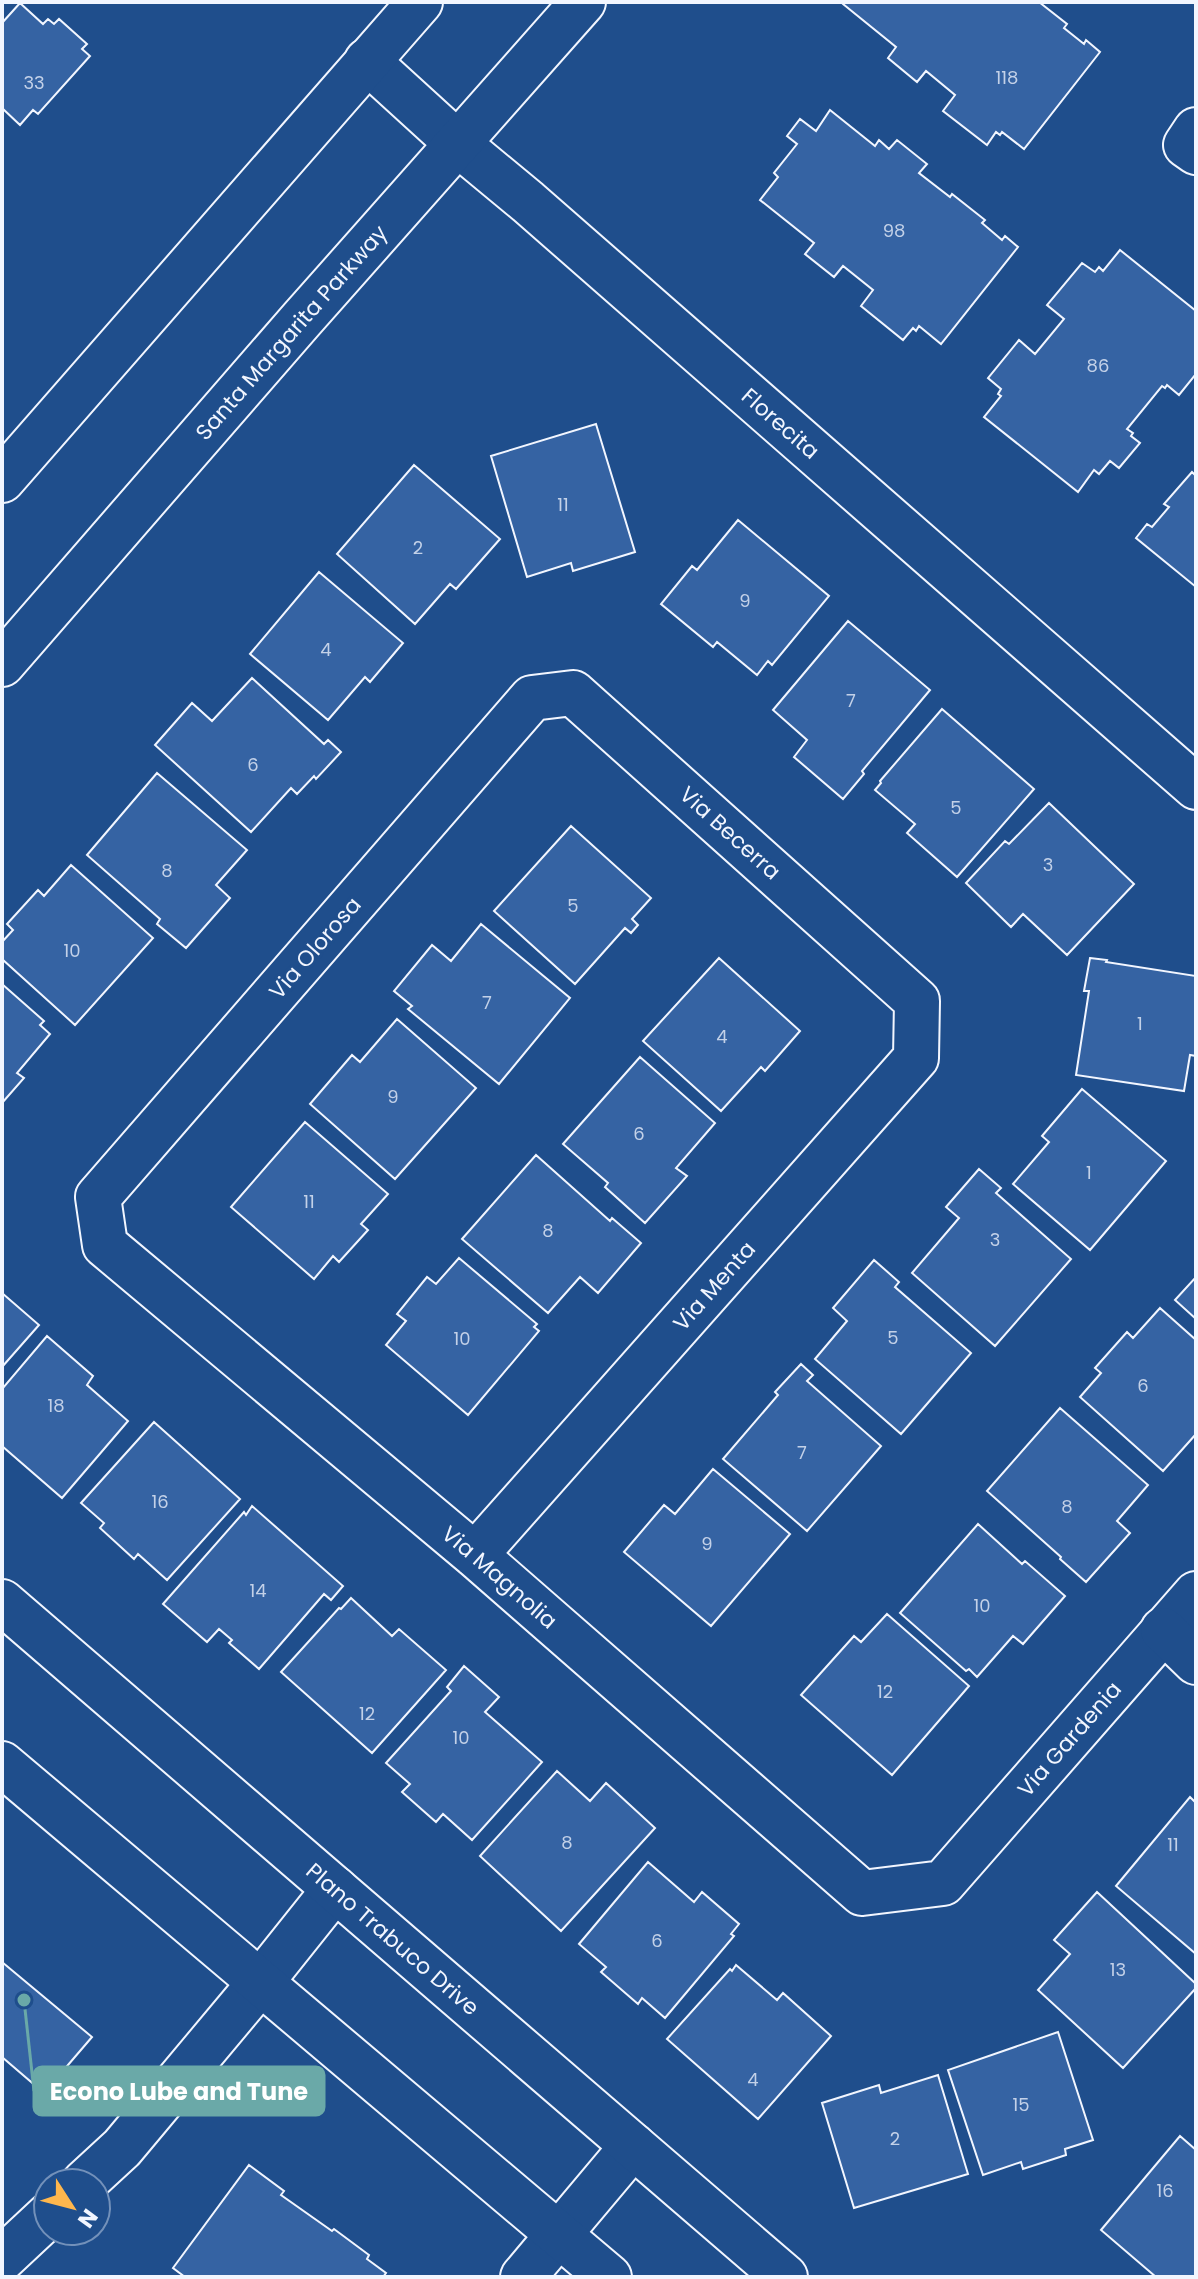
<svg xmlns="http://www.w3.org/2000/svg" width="1198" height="2279" font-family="Poppins,sans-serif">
<rect width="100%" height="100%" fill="#1f4e8c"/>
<path fill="#3563a3" stroke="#f2f6ff" stroke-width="2" d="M844,2h195l28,22 -3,4 20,16 2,-4 14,12 -76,97 -22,-17 -2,3 -4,-3 -9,13 -44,-34 12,-16 -29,-24 -9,11 -29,-24 8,-11 -53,-43z
M20,3l23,21 5,-5 6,5 5,-5 28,25 -5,5 8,7 -52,58 -5,-4 -13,15 -18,-17v-85z
M830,110l45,36 4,-6 10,9 8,-9 30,24 -8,9 31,24 2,-3 33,26 -3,3 20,17 3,-4 13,11 -77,97 -22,-18 -3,5 -3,-3 -10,12 -42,-34 12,-16 -30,-24 -9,11 -29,-23 9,-11 -54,-43 18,-23 -4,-4 23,-29 -10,-8 13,-17 16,12z
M1120,250l76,61v63l-17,21 -12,-10 -2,3 -3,-2 -35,43 6,4 -2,3 9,7 -21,25 -9,-7 -11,13 -5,-4 -16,22 -94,-75 17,-21 -3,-2 3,-5 -13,-11 31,-38 16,14 29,-35 -17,-14 35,-42 13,9 4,-5 4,4z
M596,424l39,128 -62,19 -2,-8 -44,14 -36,-121z
M414,465l86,74 -44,50 -6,-5 -35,40 -78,-70z
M1192,472l4,4v111l-60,-49 11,-14 5,3 17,-20 -5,-3z
M738,520l91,76 -57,69 -4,-4 -11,14 -40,-33 -4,5 -52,-43 31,-38 5,4z
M319,572l84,71 -33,39 -5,-5 -37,43 -78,-66z
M848,621l82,69 -68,81 2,3 -21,25 -49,-42 13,-17 -34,-30z
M252,678l72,66 4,-4 13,12 -25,27 -2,-3 -17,18 -6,-6 -40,44 -96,-87 37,-42 20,18z
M942,709l92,80 -77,88 -50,-44 8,-9 -40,-34 6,-7 -1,-2z
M157,773l90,77 -31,35 14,13 -44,50 -29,-24 3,-5 -73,-64z
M1049,803l85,81 -67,71 -44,-41 -12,13 -45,-44 39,-42 4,3z
M571,826l80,72 -19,21 6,6 -7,8 -6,-5 -50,56 -81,-73z
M71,865l82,73 -78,87 -73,-66v-17l11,-12 -6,-6 31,-34 6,6z
M481,924l89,74 -71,86 -91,-75 4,-3 -18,-15 38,-46 19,16z
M719,958l81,73 -35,40 -4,-4 -40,44 -78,-70z
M1090,958l17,2 -1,2 90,14v80l-6,-1 -6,36 -108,-16 13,-84h-5z
M2,984l42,37 -4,4 10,9 -33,39 7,5 -22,25z
M397,1019l79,69 -81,91 -85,-75 42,-49 8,7z
M640,1057l75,66 -39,45 11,8 -42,47 -40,-36 3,-4 -45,-39z
M1082,1089l84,72 -76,89 -77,-66 36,-42 -7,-6z
M305,1122l83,72 -27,30 7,6 -29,32 -6,-6 -19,23 -83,-72z
M536,1155l74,66 2,-3 29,25 -43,50 -18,-16 -32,36 -86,-74z
M979,1169l22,19 -5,5 75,66 -76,87 -83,-73 47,-55 -13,-11z
M459,1258l78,66 -3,3 5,4 -71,84 -82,-70 20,-24 -9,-7 30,-37 9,7z
M874,1260l25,22 -4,5 76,66 -70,81 -86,-75 32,-38 -14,-13z
M1196,1277v42l-21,-19z
M2,1293l37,32 -37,42z
M1160,1308l36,32v94l-33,37 -83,-74 21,-24 -6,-5 32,-36 6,6z
M47,1336l46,40 -6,9 41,36 -66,77 -60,-52v-57z
M801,1364l12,11 -6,6 74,65 -74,85 -84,-72 55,-64 -3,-3z
M1060,1408l88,77 -31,36 13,12 -44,49 -26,-23 1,-2 -74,-66z
M154,1422l86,77 -73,81 -29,-26 -4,5 -34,-31 4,-5 -23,-20z
M713,1469l77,65 -79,92 -87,-74 40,-47 11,9z
M252,1506l91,80 -12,14 -7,-6 -65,75 -30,-26 3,-3 -13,-11 -12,13 -44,-38 81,-92 2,3z
M978,1524l44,40 3,-3 40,35 -42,48 -10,-8 -36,41 -8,-8 -3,2 -66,-58z
M351,1598l41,38 7,-7 47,41 -74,83 -91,-81 58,-64 2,1z
M887,1614l82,72 -77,89 -91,-80 53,-59 7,6z
M464,1666l35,31 -14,15 57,50 -70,78 -29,-26 -7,8 -34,-30 8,-8 -24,-21 65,-72 -4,-4z
M557,1771l33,30 16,-18 49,45 -94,103 -81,-75z
M1190,1797l6,6v151l-80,-68z
M648,1862l46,40 8,-10 37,32 -8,10 3,2 -69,82 -23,-20 -4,6 -37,-32 5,-5 -27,-23z
M1097,1892l99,92v4l-73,80 -85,-78 32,-36 -16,-14z
M2,1962l90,75 -48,56 -42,-36z
M736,1965l41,35 6,-7 48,43 -73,83 -91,-80 63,-70 2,2z
M1058,2032l35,108 -28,9 1,6 -43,14 -2,-7 -38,13 -35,-105z
M938,2075l30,99 -114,34 -32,-105 57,-18 2,8z
M1180,2136l16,14v127h-40l-55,-47z
M249,2165l35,26 -3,4 51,36 2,-2 35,26 -2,4 19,14 -3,4h-198l-12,-9z"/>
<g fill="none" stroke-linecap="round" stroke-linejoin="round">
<g stroke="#f2f6ff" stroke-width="48">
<g id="minor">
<path id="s1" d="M367,61l91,83 70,58 668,585"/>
<path d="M1196,130l-10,15 10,7"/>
<path id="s2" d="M475,1555l441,-497 1,-57 -344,-308 -41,5 -434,499 7,48 370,310 387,338 81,-10 253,-289"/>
<path d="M1163,1630l33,32"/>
<path d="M84,2183l38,-35 138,-165 75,-94"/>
<path d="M2,2259l46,-43"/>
<path d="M523,2277l110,-131"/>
</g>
</g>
<g stroke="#f2f6ff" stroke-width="48">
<g id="major">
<path d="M2,480l418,-478"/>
<path id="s3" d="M2,664l300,-345 281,-317"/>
<path id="s4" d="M2,1602l783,675"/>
<path d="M2,1764l607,513"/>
</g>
</g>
<use href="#minor" stroke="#1f4e8c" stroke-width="44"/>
<use href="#major" stroke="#1f4e8c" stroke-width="44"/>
</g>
<g text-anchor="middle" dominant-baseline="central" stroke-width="6" stroke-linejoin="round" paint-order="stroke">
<g font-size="18" fill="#c3d1e8">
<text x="1007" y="77">118</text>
<text x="34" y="82">33</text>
<text x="894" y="230">98</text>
<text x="1098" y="365">86</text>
<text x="563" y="504">11</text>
<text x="418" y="547">2</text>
<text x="745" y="600">9</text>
<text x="326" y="649">4</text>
<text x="851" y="700">7</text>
<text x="253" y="764">6</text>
<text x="956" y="807">5</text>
<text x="1048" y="864">3</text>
<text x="167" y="870">8</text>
<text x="573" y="905">5</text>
<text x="72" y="950">10</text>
<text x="487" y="1002">7</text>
<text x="1140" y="1023">1</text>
<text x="722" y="1036">4</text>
<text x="393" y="1096">9</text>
<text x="639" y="1133">6</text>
<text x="1089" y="1172">1</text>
<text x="309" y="1201">11</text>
<text x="548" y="1230">8</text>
<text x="995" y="1239">3</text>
<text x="893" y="1337">5</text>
<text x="462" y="1338">10</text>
<text x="1143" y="1385">6</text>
<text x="56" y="1405">18</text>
<text x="802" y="1452">7</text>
<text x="160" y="1501">16</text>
<text x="1067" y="1506">8</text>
<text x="707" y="1543">9</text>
<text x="258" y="1590">14</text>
<text x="982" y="1605">10</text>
<text x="885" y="1691">12</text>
<text x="367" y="1713">12</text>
<text x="461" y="1737">10</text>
<text x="567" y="1842">8</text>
<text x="1173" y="1844">11</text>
<text x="657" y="1940">6</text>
<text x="1118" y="1969">13</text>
<text x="753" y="2079">4</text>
<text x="1021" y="2104">15</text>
<text x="895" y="2138">2</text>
<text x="1165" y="2190">16</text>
</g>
<g font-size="22" fill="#f2f6ff" stroke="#1f4e8c">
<text stroke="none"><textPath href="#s3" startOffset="440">Santa Margarita Parkway</textPath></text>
<text stroke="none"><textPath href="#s1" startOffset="550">Florecita</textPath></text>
<text transform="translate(730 833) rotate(42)">Via Becerra</text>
<text transform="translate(315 948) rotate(-49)">Via Olorosa</text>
<text stroke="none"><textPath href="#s2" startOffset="360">Via Menta</textPath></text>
<text stroke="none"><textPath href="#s2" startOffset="2450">Via Magnolia</textPath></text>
<text stroke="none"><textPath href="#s2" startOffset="3204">Via Gardenia</textPath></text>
<text stroke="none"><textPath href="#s4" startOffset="516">Plano Trabuco Drive</textPath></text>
</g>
</g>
<path fill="none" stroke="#6aa9a8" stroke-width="3" d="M24 2000L34 2091"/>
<circle fill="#6aa9a8" stroke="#1f4e8c" stroke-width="3" cx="24" cy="2000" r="8"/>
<rect fill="#6aa9a8" stroke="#6aa9a8" stroke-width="3" x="34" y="2067" width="290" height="48" rx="8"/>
<g font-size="24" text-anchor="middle" font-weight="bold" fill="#fff">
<text x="179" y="2100">Econo Lube and Tune</text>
</g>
<rect width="1198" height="2279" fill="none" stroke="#f2f6ff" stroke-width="8"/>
<g transform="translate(72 2207) rotate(126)"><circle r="38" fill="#1f4e8c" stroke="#7391ba" stroke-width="2"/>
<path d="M0-6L14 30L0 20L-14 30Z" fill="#ffb74d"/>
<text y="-12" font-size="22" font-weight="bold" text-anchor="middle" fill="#f2f6ff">N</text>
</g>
</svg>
